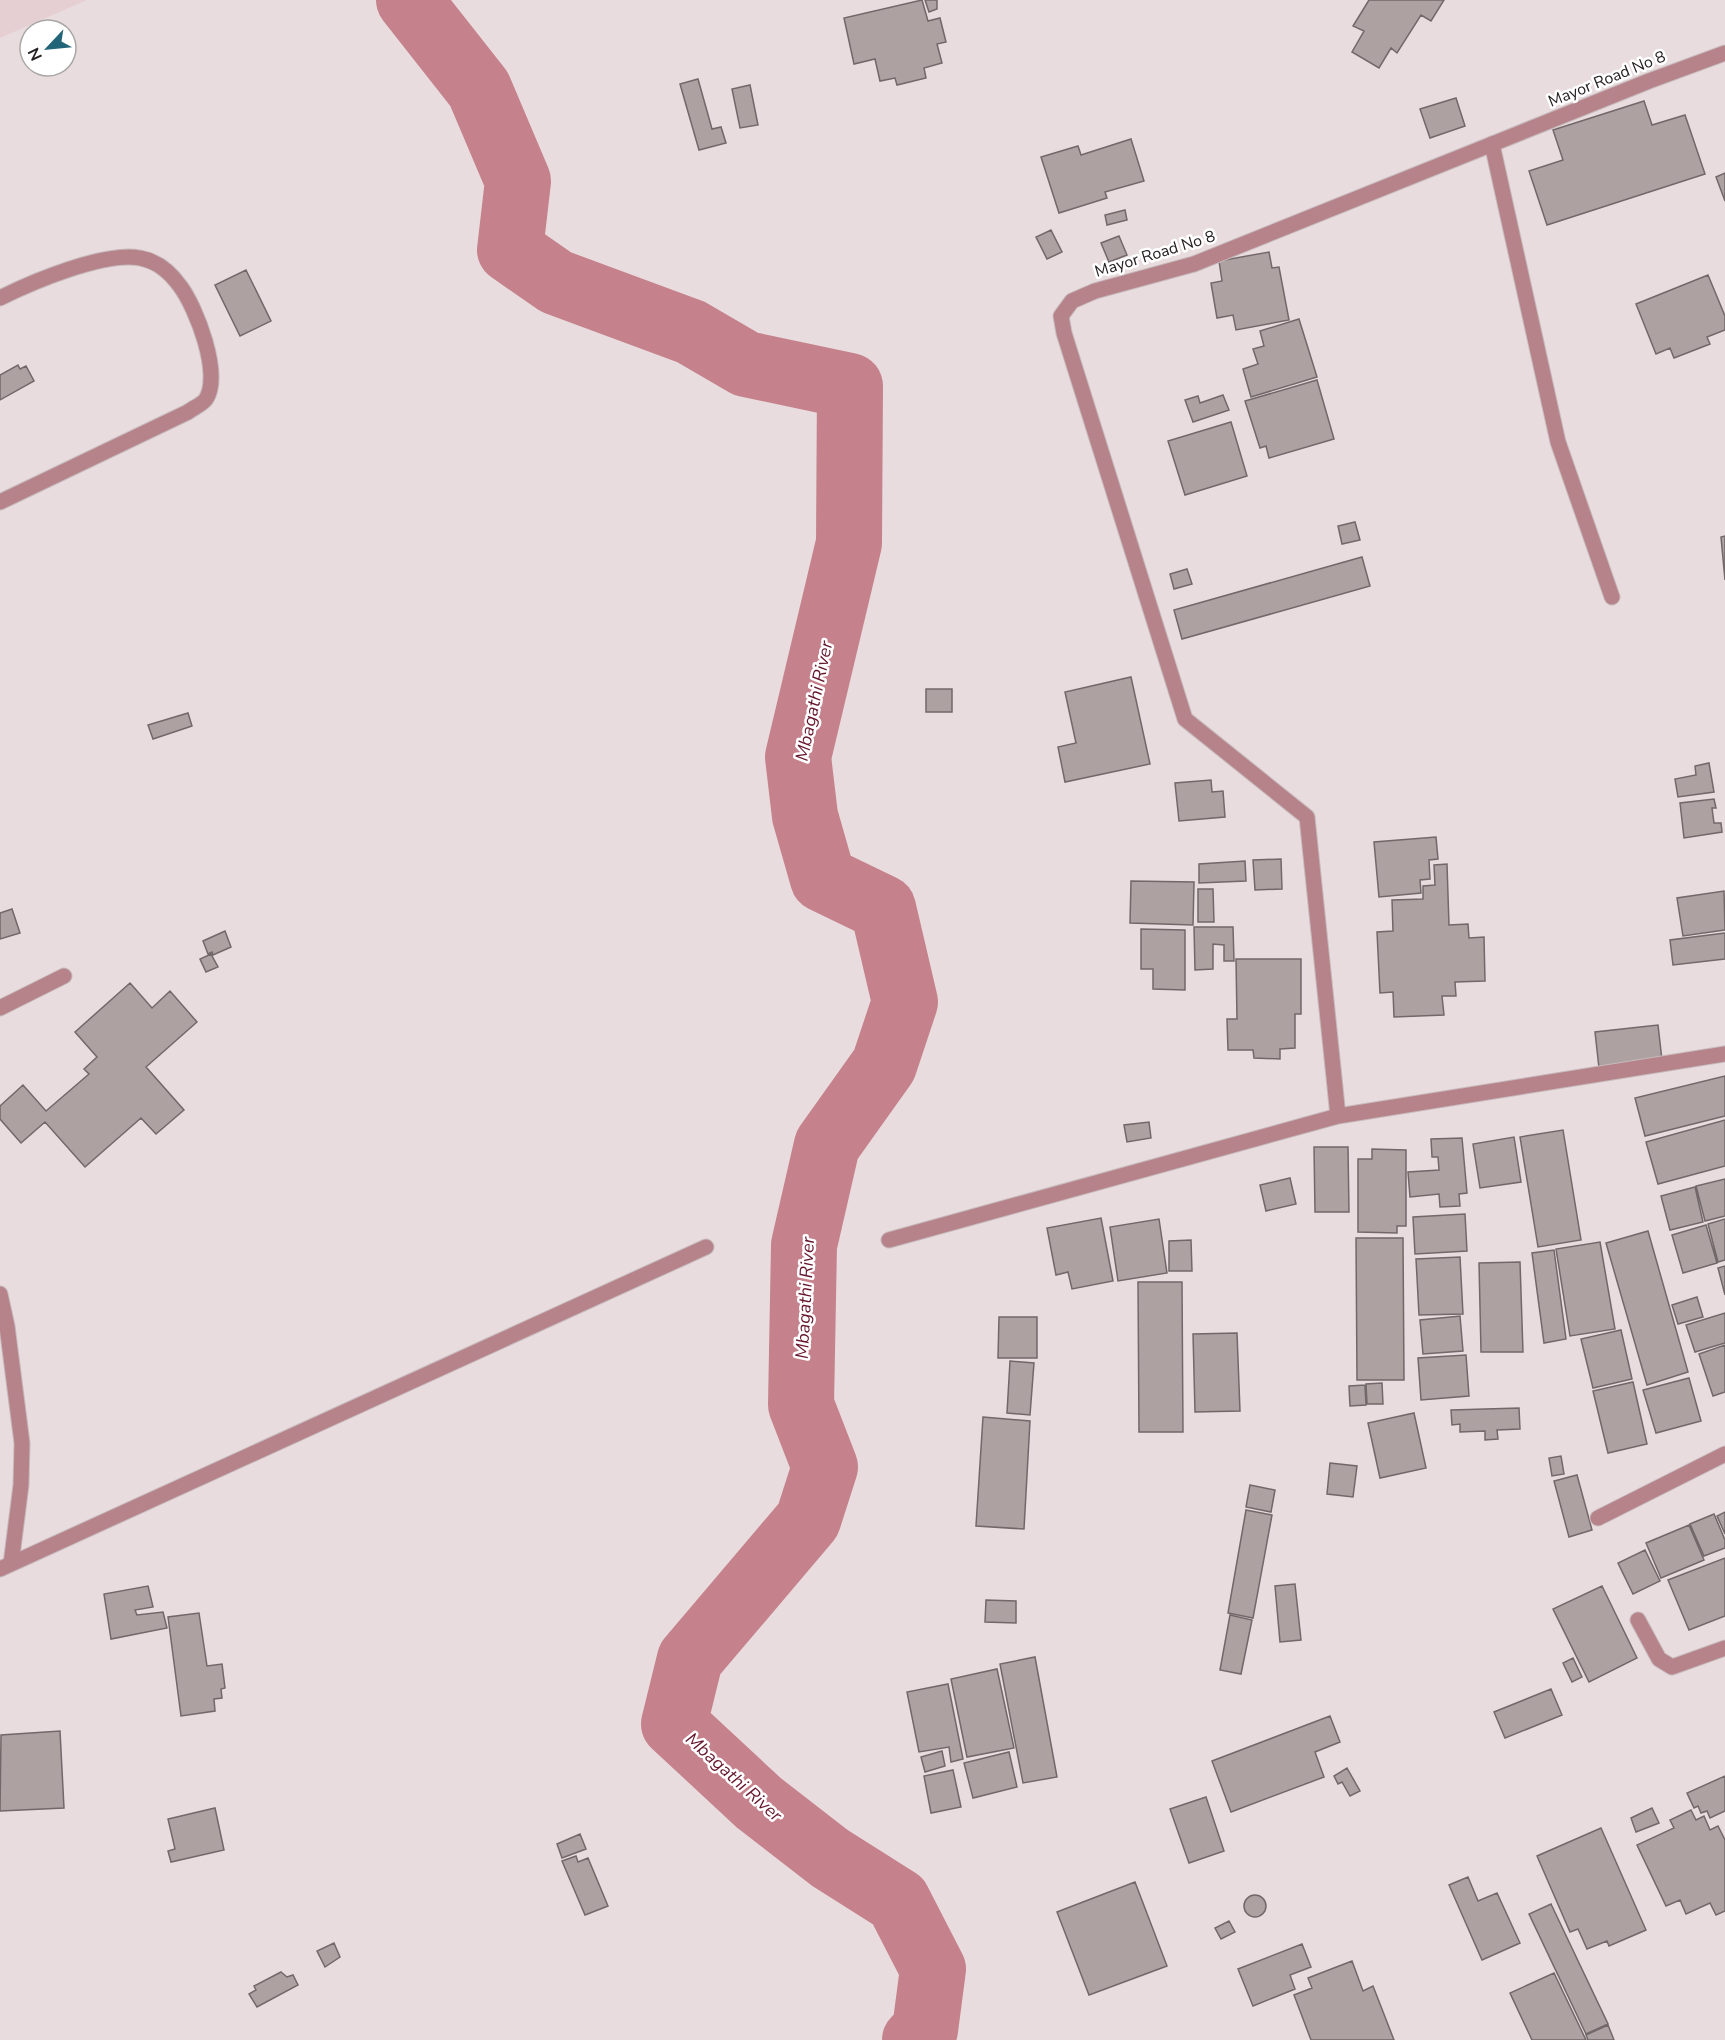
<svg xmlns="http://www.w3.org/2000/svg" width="1725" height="2040" font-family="'Nunito Sans',sans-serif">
<rect width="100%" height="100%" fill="#e9dcde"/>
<path fill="#e5cfd2" d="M0,0h87l-87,38z"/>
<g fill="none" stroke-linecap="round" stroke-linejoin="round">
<path stroke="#c5828c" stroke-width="66" d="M409,0l70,89 39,92 -8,69 46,32 135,50 55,32 104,22 -1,157 -51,214 7,59 18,63 60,29 22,94 -21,63 -57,80 -23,100 -3,160 24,62 -17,53 -118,139 -16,65 85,79 71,55 68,43 35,68 -8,61 -10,10"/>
</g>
<path fill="#ada1a2" stroke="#736869" stroke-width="1.5" d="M922,0l6,21 12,-3 6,24 -9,2 5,19 -18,5 2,10 -29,7 -2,-7 -15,3 -5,-22 -21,5 -10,-46z
M925,0h12v9l-8,3z
M1369,0h75l-13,21 -10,-6 -24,38 -6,-5 -12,20 -27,-16 12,-21 -11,-5z
M698,79l14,50 9,-2 5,16 -27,7 -19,-66z
M750,85l8,40 -18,3 -8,-39z
M1456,98l9,28 -35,12 -10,-29z
M1644,101l8,24 33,-10 20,59 -158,51 -18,-54 34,-11 -10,-30z
M1131,139l13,42 -39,11 2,6 -48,15 -18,-56 37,-11 3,9z
M1725,173v28l-9,-24z
M1125,210l2,10 -20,5 -2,-10z
M1051,230l11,22 -15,7 -11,-22z
M1119,236l8,19 -18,7 -8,-19z
M1269,252l3,16 7,-1 10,53 -53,10 -3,-15 -16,3 -6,-35 11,-2 -3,-20z
M246,270l25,51 -31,15 -25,-51z
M1708,275l17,41v14l-18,7 3,7 -36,14 -4,-10 -14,6 -20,-50z
M1299,319l18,58 -66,20 -8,-28 15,-5 -5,-15 11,-3 -4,-15z
M18,365l2,4 6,-3 8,15 -34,19v-25z
M1317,380l17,59 -65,19 -3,-12 -6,2 -15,-47z
M1223,395l6,15 -36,12 -8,-22 13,-4 2,7z
M1231,422l16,54 -62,19 -17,-54z
M1355,522l5,18 -18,4 -4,-18z
M1725,536v44l-4,-43z
M1362,557l8,29 -188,53 -8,-29z
M1187,569l5,15 -18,5 -4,-15z
M1131,677l19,87 -85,18 -7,-35 18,-4 -11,-51z
M926,689h26v23h-26z
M188,713l4,13 -39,13 -5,-14z
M1709,763l5,29 -36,5 -3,-18 21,-4 -1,-9z
M1211,780l1,12 11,-1 2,26 -46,4 -4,-38z
M1714,799l2,9h-4l2,15h7l1,9 -38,6 -4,-35z
M1436,837l2,22 -9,1 1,19 -10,1 1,13 -42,4 -5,-55z
M1281,859l1,30 -27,1 -2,-30z
M1245,861l1,20 -47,2v-19z
M1447,864l2,61 19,-1 1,14 15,-1 1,44 -30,1 1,14h-14l2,19 -50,2 -1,-25 -13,1 -3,-61 16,-1 -1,-31 31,-1v-13l12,-1 -1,-20z
M1131,881l63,1 -1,43 -63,-2z
M1198,889h15l1,33h-16z
M1724,891l1,39 -42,6 -6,-38z
M12,909l8,24 -20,6v-26z
M1194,927h39l1,34h-10v-16l-11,-1v25l-18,1z
M1141,929l44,1v60l-32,-1v-20h-12z
M225,931l6,16 -18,8 -1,-3 -4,2 -5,-13z
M1725,933v26l-52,6 -3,-25z
M211,954l7,13 -12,5 -6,-13z
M1236,959h65v55h-6v34l-15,1v10l-26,-1 -1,-8h-25l-1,-31h10z
M130,983l22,25 18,-17 27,31 -51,45 38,43 -28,24 -15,-16 -56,49 -40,-45 -24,21 -21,-24v-13l23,-21 23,26 43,-37 -5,-5 13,-12 -22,-25z
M1658,1025l4,35 -63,8 -4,-36z
M1725,1076v40l-80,20 -10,-38z
M1725,1120v46l-67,18 -12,-42z
M1149,1122l2,16 -24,4 -3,-17z
M1563,1130l18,110 -43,7 -18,-110z
M1514,1137l7,45 -41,6 -7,-44z
M1462,1138l5,55 -8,1 1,12 -20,1 -1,-13 -29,3 -2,-25 31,-2 -1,-13h-6l-1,-18z
M1314,1147h34l1,65h-34z
M1372,1149l34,1v76h-9v7l-39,-1v-73h14z
M1290,1178l6,26 -30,7 -6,-26z
M1725,1179v37l-20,5 -9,-35z
M1695,1187l8,35 -33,8 -9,-34z
M1465,1214l2,37 -52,3 -2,-37z
M1101,1218l12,63 -41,8 -4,-17 -12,3 -9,-47z
M1159,1219l8,54 -49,8 -8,-54z
M1725,1219v41l-7,2 -10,-38z
M1706,1225l11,38 -34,10 -11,-38z
M1648,1231l40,141 -41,13 -41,-142z
M1356,1238h47l1,142h-47z
M1191,1240l1,31h-23v-30z
M1600,1242l15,87 -45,7 -14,-87z
M1554,1250l12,89 -22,4 -12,-90z
M1460,1257l3,57 -44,1 -3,-56z
M1520,1262l3,90h-42l-2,-89z
M1725,1266v29l-7,-27z
M1138,1282h44l1,150h-44z
M1697,1297l6,20 -25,7 -6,-19z
M1725,1313v30l-30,9 -9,-27z
M1460,1316l3,35 -40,3 -3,-34z
M999,1317h38v41h-39z
M1621,1330l11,49 -39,9 -12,-49z
M1237,1333l3,78 -45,1 -2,-78z
M1725,1345v47l-12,4 -14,-42z
M1466,1355l3,41 -48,4 -3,-42z
M1010,1361l24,2 -4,52 -23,-2z
M1689,1378l12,43 -45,12 -13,-43z
M1633,1382l14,62 -39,9 -15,-62z
M1382,1383l1,21h-16l-1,-20z
M1365,1385l1,20 -16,1 -1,-20z
M1519,1408l1,21 -23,1 1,9 -13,1v-9l-25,1v-8l-8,1 -1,-15z
M1414,1413l12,55 -46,10 -12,-55z
M983,1417l47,4 -6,108 -48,-3z
M1561,1456l3,18 -12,2 -3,-18z
M1330,1463l27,3 -4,31 -26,-3z
M1577,1475l15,55 -23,7 -15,-56z
M1250,1485l25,5 -4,22 -25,-5z
M1246,1510l26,5 -19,103 -25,-5z
M1725,1512v22l-8,-18z
M1714,1514l11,26v8l-21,8 -14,-32z
M1689,1525l15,35 -43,18 -15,-35z
M1645,1550l15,31 -27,13 -15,-31z
M1725,1558v58l-36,14 -21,-50z
M1295,1584l6,56 -21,2 -5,-56z
M148,1586l5,21 -18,3 2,5 26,-3 4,16 -56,11 -7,-45z
M1602,1586l35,72 -48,24 -36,-73z
M986,1600l30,1v22l-31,-1z
M199,1613l8,53 15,-2 3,24 -4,1 1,9 -8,1 1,12 -34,5 -13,-99z
M1230,1615l22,5 -11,54 -21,-4z
M1035,1657l22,120 -34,6 -23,-119z
M1573,1658l9,19 -10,5 -9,-19z
M997,1669l17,79 -47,9 -16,-78z
M948,1684l15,75 -12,3 -2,-15 -30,5 -12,-60z
M1551,1689l11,26 -57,23 -11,-26z
M1330,1716l10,26 -25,10 9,25 -93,35 -19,-51z
M60,1731l4,77 -64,3 1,-76z
M942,1751l3,15 -20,6 -4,-15z
M1009,1752l8,35 -44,11 -9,-35z
M1347,1768l13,23 -10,5 -8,-14 -4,2 -4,-8z
M953,1770l8,37 -30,6 -7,-37z
M1725,1776v35l-15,7 -3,-7 -6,2 -3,-7 -4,2 -7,-15z
M1206,1797l18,54 -35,12 -19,-54z
M215,1808l9,42 -53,12 -3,-11 7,-2 -7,-30z
M1652,1808l7,15 -23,9 -5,-14z
M1691,1810l5,10 8,-4 6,14 8,-4 7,14v71l-9,4 -6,-12 -24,11 -6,-14 -14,6 -29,-61 37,-17 -4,-8z
M1601,1828l45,102 -37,16 -2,-5 -20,8 -9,-20 -8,3 -33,-76z
M580,1834l6,15 -24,9 -5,-14z
M576,1856l2,6 10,-4 20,48 -23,9 -23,-54z
M1468,1877l10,24 19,-8 23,50 -38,17 -33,-75z
M1135,1882l32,84 -78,29 -32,-83z
M1244 1906a11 11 0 1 1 22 0a11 11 0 1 1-22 0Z
M1551,1904l57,120 -22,10 -57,-120z
M1229,1921l6,11 -14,7 -6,-11z
M334,1943l6,14 -15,10 -8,-16z
M1302,1944l9,23 -21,8 5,14 -42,17 -15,-37z
M1352,1961l11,30 10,-5 21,54h-83l-17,-45 18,-7 -4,-10z
M281,1972l6,5 6,-2 5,10 -41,22 -8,-13 7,-4 -2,-4z
M1554,1973l32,67h-54l-22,-47z
M1608,2025l6,15h-26l-2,-5z"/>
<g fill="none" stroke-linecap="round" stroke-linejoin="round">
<g stroke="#c6babc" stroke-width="17">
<path id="service" d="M1492,144l66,298 54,155"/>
</g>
<g stroke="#c6babc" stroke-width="17">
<path id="minor" d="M0,298c32,-16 105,-47 140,-40 17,3 30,14 40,28 16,21 42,88 26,113 -3,5 -13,9 -18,13l-188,90
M0,1008l64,-32
M1338,1116l-31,-299 -122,-98 -121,-386 -3,-17 11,-15 23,-10 99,-27 455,-183 76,-28
M889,1240l449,-124 387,-62
M0,1294l7,32 15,117 -1,42 -10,79
M1598,1518l127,-64
M0,1569l706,-322
M1638,1620l21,39 13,8 53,-19"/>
</g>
<use href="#service" stroke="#b7838a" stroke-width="15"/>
<use href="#minor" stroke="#b7838a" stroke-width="15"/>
</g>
<g text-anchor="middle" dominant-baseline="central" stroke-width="5" stroke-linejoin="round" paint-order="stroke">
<g font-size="16" fill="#252021" stroke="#fff">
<text transform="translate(1607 79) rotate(-22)">Mayor Road No 8</text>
<text transform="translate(1155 254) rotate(-17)">Mayor Road No 8</text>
</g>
<g font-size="18" font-style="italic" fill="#65152c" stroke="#fff">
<text transform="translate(814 701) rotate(-78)">Mbagathi River</text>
<text transform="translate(805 1298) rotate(-87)">Mbagathi River</text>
<text transform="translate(734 1777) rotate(42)">Mbagathi River</text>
</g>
</g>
<g transform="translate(48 48) rotate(244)"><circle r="28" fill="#ffffff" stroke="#a8a6a6" stroke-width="1.5"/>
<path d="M0-4.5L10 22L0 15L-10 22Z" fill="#226578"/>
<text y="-9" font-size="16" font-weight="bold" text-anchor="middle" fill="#252021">N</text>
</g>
</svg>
